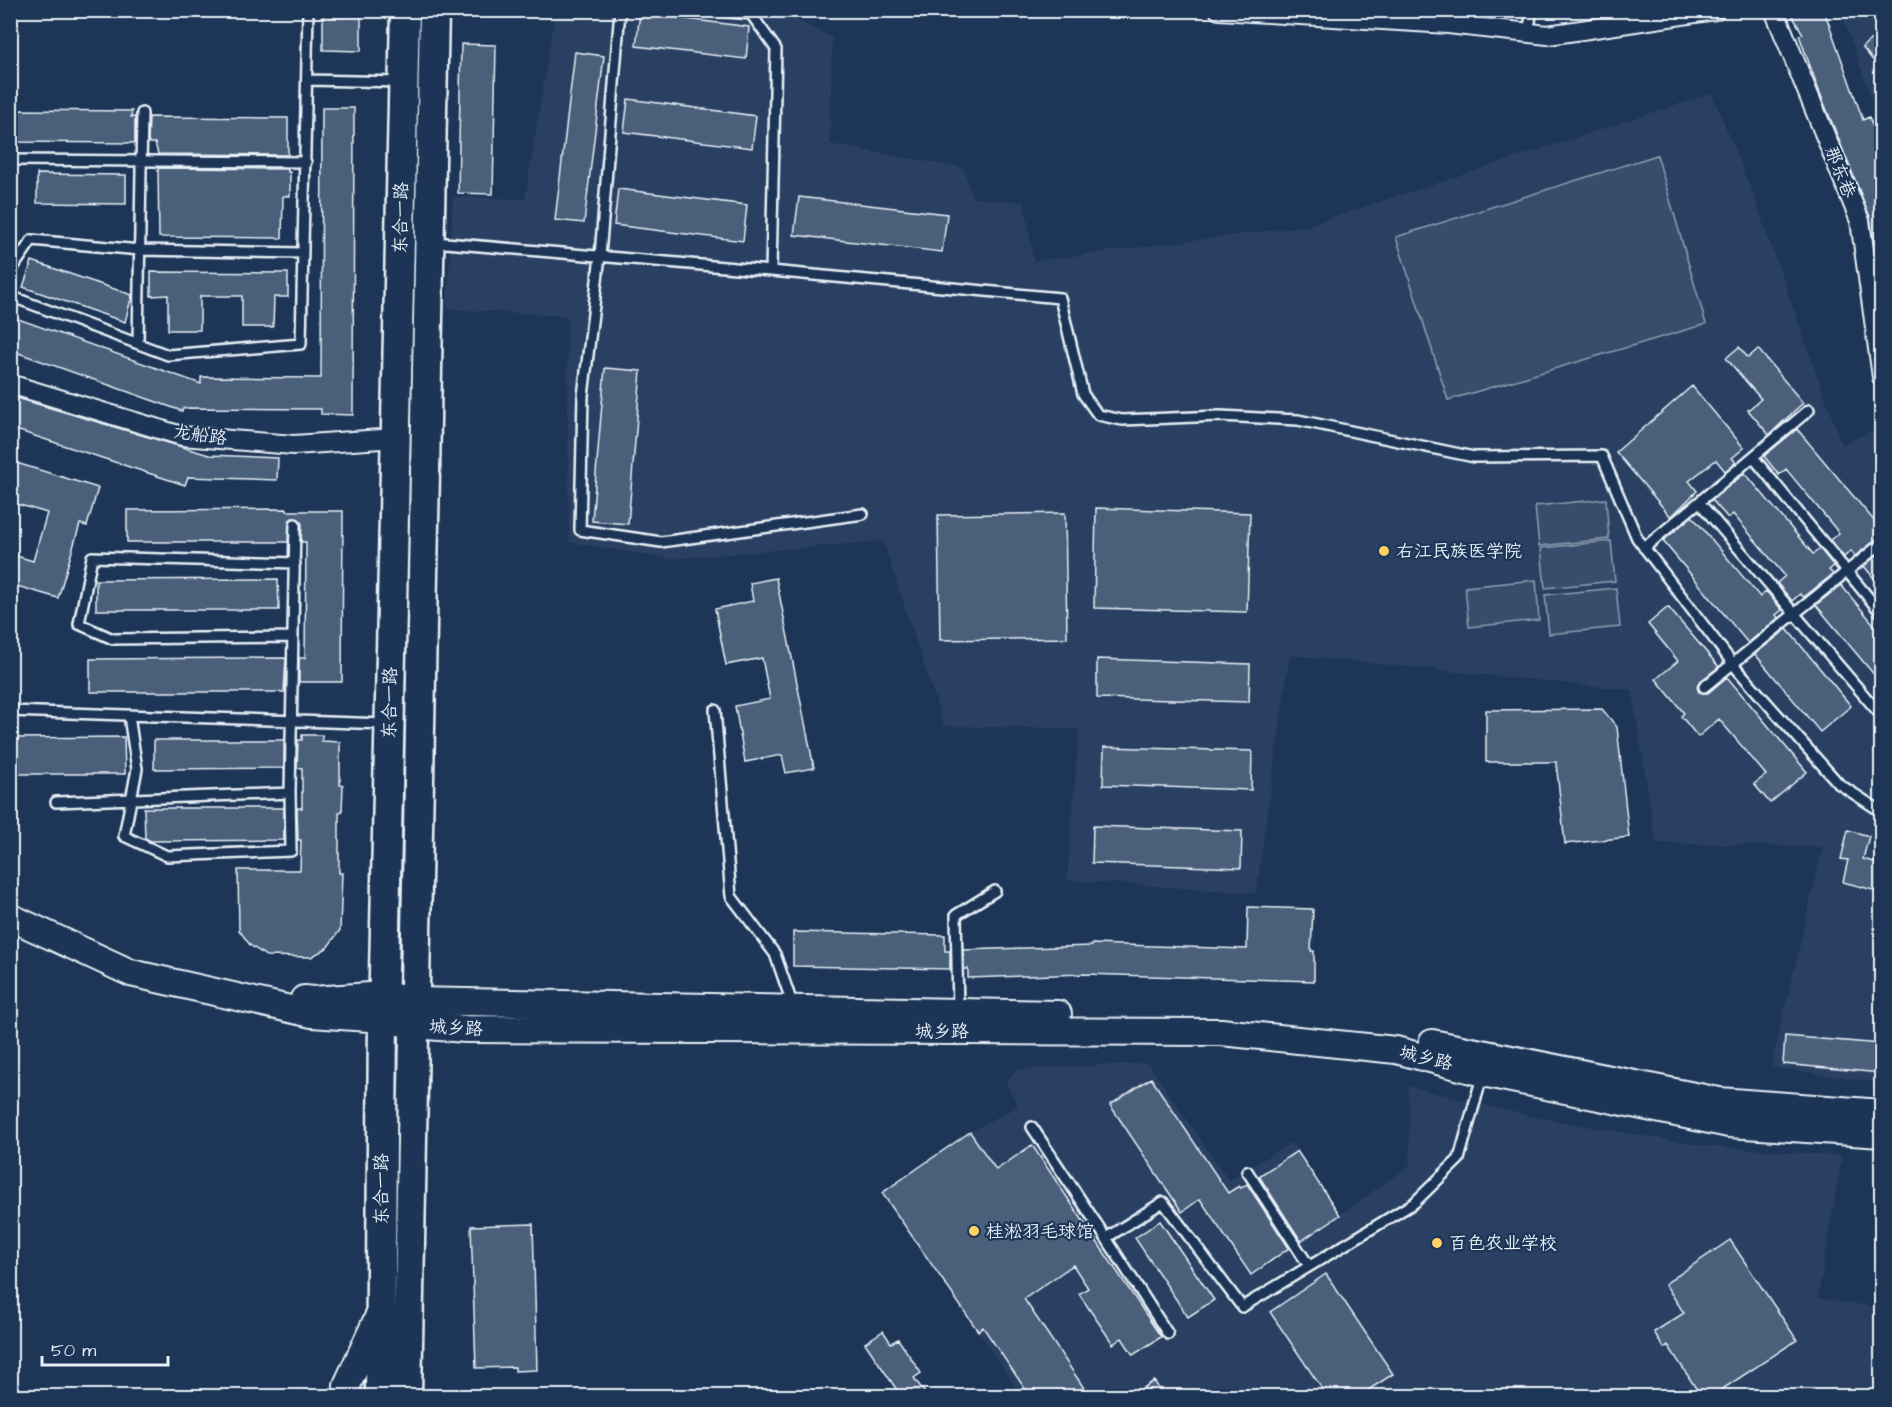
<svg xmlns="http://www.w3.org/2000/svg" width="1892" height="1407" font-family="'Architects Daughter','LXGW WenKai TC',sans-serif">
<rect width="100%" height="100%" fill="#1d3557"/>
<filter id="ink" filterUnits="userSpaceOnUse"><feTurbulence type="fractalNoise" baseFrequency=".0167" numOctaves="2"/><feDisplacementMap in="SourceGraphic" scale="12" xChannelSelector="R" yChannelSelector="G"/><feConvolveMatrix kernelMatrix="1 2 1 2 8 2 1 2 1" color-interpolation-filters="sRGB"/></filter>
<g filter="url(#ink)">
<path fill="#2a4162" d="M555,11h221l56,26 -2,107 134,24 8,30 52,4 10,59 272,-35 406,-133 40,99 90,253 39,-18v656l-110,-16 52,-220 -167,-4 -24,-153 -342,-35 -34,238 -189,-13 12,-151 -135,-3 -61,-185 -213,18 -101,-17 -2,-226 -120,-7 6,-112 72,2z
M1841,11h40v116z
M1148,1063l81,118 62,-39 49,73 70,-50 -2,-79 121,30 175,30 138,10 -24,142 63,10v88h-859l-44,-65 87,-61 -95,-138 48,-26 -12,-23 11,-14z"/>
<path fill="#374d6c" stroke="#909fb2" stroke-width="1.5" d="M1657,155l49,169 -258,76 -52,-163z
M1606,499l3,40 -70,7 -4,-40z
M1611,541l4,40 -70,7 -4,-40z
M1536,580l3,40 -70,7 -4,-40z
M1616,588l4,39 -71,7 -4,-39z"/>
<path fill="#495e7a" stroke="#e8f1f8" stroke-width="1.5" d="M323,10h38v41l-38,-1z
M1789,10h35l39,110 6,-3 12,29v113l-4,1 -7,-43 -52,-129 -19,-53 4,-1z
M640,13l109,14 -3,32 -110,-13z
M1881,31v39l-19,-23z
M461,44l35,1 -3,149 -35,-1z
M575,52l29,4 -20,167 -29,-3z
M628,99l128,17 -4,32 -128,-16z
M322,108h32l-1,307 -32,-1v-5l-138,-1 -1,3 -172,-61v-34l191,68v-7l120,1z
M10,110l122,1 -1,6h4v26l-125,-1z
M149,117l139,1v37l-130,-1 -3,-11h-7z
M158,168l130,1v3h2v24h-7l-1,42 -123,-1z
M37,174l89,1v29l-89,-1z
M618,189l129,16 -4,36 -129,-16z
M799,197l148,17 -5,38 -148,-17z
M32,261l100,34 -7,27 -102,-35z
M151,272l137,1v24h-14l-1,30h-31v-31h-42v34h-32v-35l-17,1z
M1739,347l9,11 10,-9 45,54 -34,32 -21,-25 13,-11 -35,-41z
M605,368l36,3 -13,153 -36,-3z
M1692,386l52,62 -12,10 4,4 -11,9 -9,-11 -27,21 8,10 -26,26 -55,-65z
M10,396l199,59 69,3 -1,22 -89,-3 -3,8 -175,-57z
M1797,429l84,100v7l-26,20 -4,-5 -7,6 -14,-17 9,-7 -53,-64 -7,6 -15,-19z
M10,461l88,27 -11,38 -7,-2 -22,74 -48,-14v-30l23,7 14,-48 -37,-11z
M1745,473l68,81 7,-5 14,17 -5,4 4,4 -29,23 -4,-3 -8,7 -15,-18 8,-7 -52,-62 -5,4 -16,-18z
M1096,508l154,5 -3,99 -153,-4z
M287,509v2h56l-1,171h-43v-24h6l1,-116h-5l1,-18 -3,-5 -7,-1 -3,3 -1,21h-161v-32z
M1065,513l2,125 -127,2 -2,-125z
M1692,516l68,81 6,-6 16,19 -6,5 2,3 -30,25 -85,-102z
M1881,552v35l-17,-21z
M776,578l38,190 -28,5 -4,-18 -37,7 -10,-56 35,-7 -8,-41 -36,7 -11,-56 38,-8 -3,-18z
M278,579l1,31h-183v-30z
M1841,585l40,48v50l-65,-78z
M1668,607l51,60 -20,15 -2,5 2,5 9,1 19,-16 80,95 -37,31 -16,-19 12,-9 -47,-56 -21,18 -17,-21 3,-3 -28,-34 22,-18 -30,-37z
M1787,629l64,77 -31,26 -65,-78z
M286,658l-2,34h-194v-33z
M1097,659l153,5 -1,38 -152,-4z
M1602,709l15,18 12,110 -64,7 -9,-82h-70v-52z
M302,735h20v6l18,1v43h3l-1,27h-3v61h3l-2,57 -13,18 -16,9 -45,-1 -16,-11 -11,-15 -1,-60h62l1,-30h-3l-1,-32h5v-40h-5l1,-28h4z
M124,737l1,37h-115v-36z
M154,740h130v28l-130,1z
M1104,747l148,4 -1,39 -148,-5z
M144,808h140v32l-133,1 -6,-3z
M1093,826l149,5 -1,37 -149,-5z
M1848,830l21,6 -6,23 18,5v28l-38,-10 5,-22 -7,-1z
M1248,907l65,2 -2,42h3v30l-230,-7 -116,4v-9h-4l-1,-19 129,-4v-2l155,5z
M793,932l152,3v16h5v18l-157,-3z
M1785,1036l96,8v29l-98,-9z
M1151,1078l77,115 11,-7 2,2 6,-4 42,64 -38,27 -51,-76 -18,13 -72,-107z
M970,1132l26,38 36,-25 129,192 -28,18 -11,-17 -9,6 -34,-50 9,-6 -15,-23 -49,34 60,89 -13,8h-41l-47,-69 -5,4 -96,-138z
M1297,1151l43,64 -39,26 -42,-65z
M1160,1221l54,79 -26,17 -53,-79z
M533,1224l4,146 -22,1v-4l-39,1 -5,-142z
M1730,1240l67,100 -76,50 4,6h-24l-33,-51 -4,3 -10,-16 30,-19 -19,-29z
M1326,1274l67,100 -34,22h-32l-57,-84z
M883,1331l8,12 7,-4 23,34 -7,5 13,18h-26l-36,-53z
M1154,1381l10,15h-33z"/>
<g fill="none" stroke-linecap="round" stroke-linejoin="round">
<g stroke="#e8f1f8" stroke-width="14">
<path id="service" d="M620,10l-20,246 -17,140 -3,134 81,12 202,-28
M1528,33l4,-23
M308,80l93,2
M10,160l296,2
M434,242l337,29 5,-222 -25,-35 -44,-4
M771,271l289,27 23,96 15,21 24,5 98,-4 78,4 176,37 128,-1 35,82 100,131 102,115 43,28
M10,272l22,-32 108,10 163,3
M10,296l158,59 133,-11 7,-334
M138,343l4,-230
M1753,457l129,157
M1699,502l181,212
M1644,548l165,-138
M293,637l-180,2 -34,-15 13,-67 203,6
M1704,687l178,-144
M715,710l16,186 44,58 18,52
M10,711l376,13
M129,716l8,53 -13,67 43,20 124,-5 -1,-58 5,-269
M56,802l234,-9
M958,1009l-2,-94 39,-24
M1032,1127l74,111 57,-36 79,105 172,-104 45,-44 24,-86
M1247,1171l62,95
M1106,1238l62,96"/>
</g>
<g stroke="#e8f1f8" stroke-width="22">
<path id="minor" d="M1219,10l229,14 100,11 167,-25
M1774,10l86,211 22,156
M10,384l172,52 112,9 102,-7"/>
</g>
<g stroke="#e8f1f8" stroke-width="30">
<path id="secondary" d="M10,917l121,56 181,41 71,5 31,6 52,4 755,3 175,18 87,23 246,51 153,10
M304,999l9,1 71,-5 30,6 644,13
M1432,1043l287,58 163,12
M347,1396v-11l34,-74"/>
</g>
<g stroke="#e8f1f8" stroke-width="33">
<path id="primary" d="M380,1396l3,-377 22,-1009
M407,1396l27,-1386"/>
</g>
<use href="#service" stroke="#1d3557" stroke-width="9"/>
<use href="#minor" stroke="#1d3557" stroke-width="18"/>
<use href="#secondary" stroke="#1d3557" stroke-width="26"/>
<use href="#primary" stroke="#1d3557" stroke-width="28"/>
</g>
</g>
<g fill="#ffd166" stroke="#1d3557" stroke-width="2">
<circle cx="1384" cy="551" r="6"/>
<circle cx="974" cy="1231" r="6"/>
<circle cx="1437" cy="1243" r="6"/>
</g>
<g text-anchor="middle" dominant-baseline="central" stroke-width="4.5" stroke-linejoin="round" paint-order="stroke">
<g font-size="18" fill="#e8f1f8" stroke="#1d3557">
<text transform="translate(1840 172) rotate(68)">那东巷</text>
<text transform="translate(401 218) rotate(-89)">东合一路</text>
<text transform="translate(200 435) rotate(8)">龙船路</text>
<text transform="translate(390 703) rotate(-89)">东合一路</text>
<text transform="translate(456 1028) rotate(3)">城乡路</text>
<text x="942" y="1031">城乡路</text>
<text transform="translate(1426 1058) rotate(14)">城乡路</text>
<text transform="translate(381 1189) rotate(-90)">东合一路</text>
</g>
<g font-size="18" fill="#e8f1f8" stroke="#1d3557" text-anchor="start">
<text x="1396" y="551">右江民族医学院</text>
<text x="986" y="1231">桂淞羽毛球馆</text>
<text x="1449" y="1243">百色农业学校</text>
</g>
</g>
<rect width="1892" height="1407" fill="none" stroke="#1d3557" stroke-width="36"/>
<rect x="18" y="18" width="1856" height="1371" fill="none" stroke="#e8f1f8" stroke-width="2" filter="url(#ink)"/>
<path d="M42 1356v9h126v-9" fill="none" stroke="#e8f1f8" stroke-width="3"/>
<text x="51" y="1356" font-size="18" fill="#e8f1f8" stroke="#1d3557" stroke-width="4.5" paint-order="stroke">50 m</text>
</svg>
